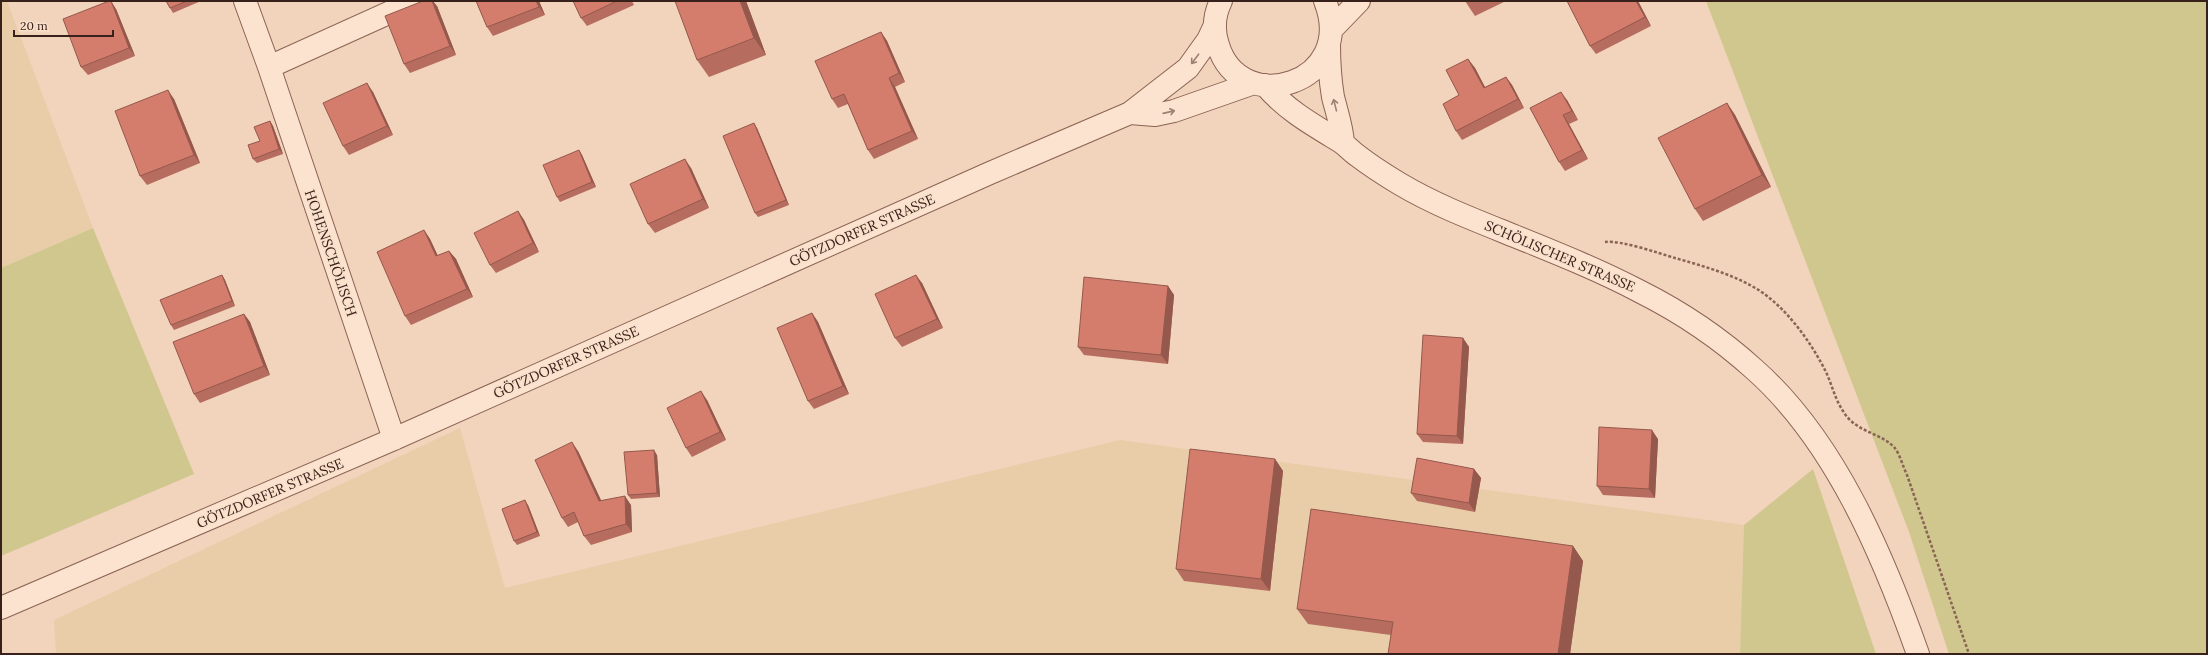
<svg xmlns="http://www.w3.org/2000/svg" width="2208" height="655" font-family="Lora,serif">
<rect width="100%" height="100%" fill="#f2d3bb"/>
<path fill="#e8cda8" d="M1,1h6l86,227 -92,40z
M460,428l45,160 615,-148 624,85 -4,129h-1684l-2,-34z"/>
<path fill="#d0c78f" d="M1706,1h501v653h-258l-40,-122z
M93,228l101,246 -193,82v-288z
M1813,469l63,185h-136l4,-129z"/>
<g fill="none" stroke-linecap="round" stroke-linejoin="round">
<g stroke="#8a6354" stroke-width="24">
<path id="minor" d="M245,1l24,66 125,372
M1221,1c-7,14 -8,29 -3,44 22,74 140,39 107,-44
M1331,30l28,-29
M1329,44c0,18 1,35 4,53 4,16 9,30 10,46
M269,67l146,-66
M1265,85c21,25 48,40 76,57 6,4 11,10 17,14 13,10 27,19 42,28 32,19 67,33 102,47 47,19 93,37 137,60 42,21 82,48 116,79 80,71 128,185 163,284
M1130,113l25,2 19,-4 80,-28
M1,608l393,-169 596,-266 140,-60 58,-45 20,-28 7,-15"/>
</g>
<path stroke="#8a6354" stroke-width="2.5" stroke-dasharray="3 2" stroke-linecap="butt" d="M1605,242c16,-2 53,11 70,16 28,8 57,16 82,31 29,18 54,53 69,83 6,13 9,27 17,39 12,21 36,21 51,36 6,7 9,20 13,28l62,179"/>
<use href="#minor" stroke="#fce3cf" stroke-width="22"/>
</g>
<path fill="#b66c5e" d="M166,1h35l-28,12 -3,-5z
M476,1h63l6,14 -52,21 -6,-9z
M573,1h59l2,4 -47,21 -6,-8z
M746,1l20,54 -57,22 -12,-17z
M1465,1h41l-31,15z
M1567,1h71l13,25 -55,28 -6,-8z
M437,6l19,49 -46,18 -6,-9z
M116,9l19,47 -47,19 -7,-8z
M881,32l6,9 18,41 -10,5 23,52 -44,20 -6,-9 -20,-46 -10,4 -6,-9z
M1468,59l7,9 10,19 21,-10 6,8 12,23 -62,32 -6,-9 3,-36z
M373,92l20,43 -44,20 -6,-9z
M174,99l26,64 -53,22 -7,-9z
M1567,100l11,20 -9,4 19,35 -23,12 -6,-9 -29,-54z
M1727,103l8,12 36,72 -68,34 -8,-12z
M270,121l3,5 10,28 -26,9 -4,-4 7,-18z
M757,128l32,77 -31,12 -3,-4z
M579,150l3,5 14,32 -36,15 -3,-5z
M691,168l18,40 -54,25 -7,-9z
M518,211l6,9 15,32 -43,21 -6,-8z
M424,230l6,9 8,17 11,-5 7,8 17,38 -62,28 -6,-9z
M222,275l3,5 10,26 -61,24 -3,-5z
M922,283l21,45 -41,19 -7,-9z
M1168,286l6,9 -6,69 -84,-9 -6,-8z
M812,313l6,9 31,72 -35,15 -6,-8z
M244,314l6,8 20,53 -70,28 -6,-9z
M1463,338l6,9 -6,97 -40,-2 -6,-8z
M707,400l19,40 -34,17 -6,-9z
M1658,439l-3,59 -52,-3 -6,-9z
M578,451l23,49 30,5 1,27 -41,13 -7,-9 -6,-14 -10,5 -6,-9z
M657,455l3,42 -29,2 -3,-4z
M1275,459l8,12 -13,120 -86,-10 -8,-12z
M1474,469l7,9 -6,34 -58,-11 -6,-8z
M528,505l12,31 -23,9 -3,-4z
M1573,546l10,15 -13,93h-182l3,-19 -83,-11 -11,-15z"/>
<path fill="#94584c" d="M111,1l5,8 19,47 -6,-8z
M432,1h1l4,5 19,49 -6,-9z
M536,1h3l6,14 -6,-8z
M740,1h6l20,54 -12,-17z
M1636,1h2l13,25 -6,-9z
M881,32l6,9 18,41 -6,-9z
M1468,59l7,9 15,29 -6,-9z
M1506,77l6,8 12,23 -6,-9z
M889,78l6,9 23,52 -6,-8z
M367,83l6,9 20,43 -6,-9z
M168,90l6,9 26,64 -6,-8z
M1561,92l6,8 11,20 -6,-9z
M1727,103l8,12 36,72 -9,-12z
M1563,115l6,9 19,35 -6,-9z
M270,121l3,5 10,28 -4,-5z
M754,123l3,5 32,77 -3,-5z
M579,150l3,5 14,32 -4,-5z
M685,159l6,9 18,40 -6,-9z
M518,211l6,9 15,32 -6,-9z
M424,230l6,9 12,26 -6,-9z
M449,251l7,8 17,38 -6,-8z
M222,275l3,5 10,26 -3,-5z
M916,275l6,8 21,45 -6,-9z
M1168,286l6,9 -6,69 -7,-9z
M812,313l6,9 31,72 -6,-8z
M244,314l6,8 20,53 -6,-9z
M1463,338l6,9 -6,97 -6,-8z
M701,391l6,9 19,40 -6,-8z
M1652,430l6,9 -3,59 -6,-9z
M572,442l6,9 27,58 -6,-8z
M654,450l3,5 3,42 -3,-4z
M1275,459l8,12 -13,120 -9,-12z
M1474,469l7,9 -6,34 -6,-9z
M625,496l6,9 1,27 -6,-8z
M525,500l3,5 12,31 -3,-4z
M1573,546l10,15 -13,93h-12z"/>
<path fill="#d47d6d" stroke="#94584c" d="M109,1h2l18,47 -48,19 -18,-48z
M166,1h21l-17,7z
M423,1h9l18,45 -46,18 -19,-48z
M476,1h60l3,6 -52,20z
M573,1h44l-36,17z
M675,1h65l14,37 -57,22z
M1567,1h69l9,16 -55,29z
M881,32l18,41 -10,5 23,53 -44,19 -24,-56 -12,5 -17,-38z
M1468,59l16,29 22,-11 12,22 -62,32 -13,-27 16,-9 -13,-25z
M367,83l20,43 -44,20 -20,-43z
M168,90l26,65 -54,21 -25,-65z
M1561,92l11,19 -9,4 19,35 -23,12 -29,-54z
M1727,103l35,72 -67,34 -37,-71z
M270,121l9,28 -26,10 -5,-14 12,-4 -6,-14z
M754,123l32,77 -31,13 -32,-77z
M579,150l13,32 -35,15 -14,-32z
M685,159l18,40 -55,25 -18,-40z
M518,211l15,32 -43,22 -16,-32z
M424,230l12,26 13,-5 18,38 -62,27 -28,-64z
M222,275l10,26 -61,24 -11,-25z
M916,275l21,44 -42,19 -20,-44z
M1084,277l84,9 -7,69 -83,-8z
M812,313l31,73 -35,15 -31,-73z
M244,314l20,52 -70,28 -21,-52z
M1423,335l40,3 -6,98 -40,-2z
M701,391l19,41 -34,16 -19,-40z
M1599,427l53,3 -3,59 -52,-3z
M572,442l27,59 26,-5 1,28 -42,12 -10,-24 -12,6 -27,-58z
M1190,449l85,10 -14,120 -85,-10z
M654,450l3,43 -29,2 -4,-43z
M1417,458l57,11 -5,34 -58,-10z
M525,500l12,32 -23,9 -12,-32z
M1311,509l262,37 -15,108h-170l5,-32 -96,-13z"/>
<defs><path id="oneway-shaft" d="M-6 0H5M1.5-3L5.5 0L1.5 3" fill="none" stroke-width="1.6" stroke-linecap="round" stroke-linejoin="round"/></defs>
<g stroke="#9a8274">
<use href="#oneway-shaft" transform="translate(1195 59) rotate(127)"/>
<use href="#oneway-shaft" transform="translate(1335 105) rotate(-104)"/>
<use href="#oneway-shaft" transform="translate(1169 112) rotate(-13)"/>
</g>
<g text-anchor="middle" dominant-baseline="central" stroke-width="3.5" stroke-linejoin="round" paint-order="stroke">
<g font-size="14" fill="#38211a" stroke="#f8e0cb">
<text transform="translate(862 230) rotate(-24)">GÖTZDORFER STRASSE</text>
<text transform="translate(331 253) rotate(71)">HOHENSCHÖLISCH</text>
<text transform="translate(1560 256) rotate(23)">SCHÖLISCHER STRASSE</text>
<text transform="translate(566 362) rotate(-24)">GÖTZDORFER STRASSE</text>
<text transform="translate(270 493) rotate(-23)">GÖTZDORFER STRASSE</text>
</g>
</g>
<rect width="2208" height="655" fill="none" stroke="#38211a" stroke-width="4"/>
<path d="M14 30v6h99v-6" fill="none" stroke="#38211a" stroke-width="2"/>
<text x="20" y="30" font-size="12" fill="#38211a" stroke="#f8e0cb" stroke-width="3" paint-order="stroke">20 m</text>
</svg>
